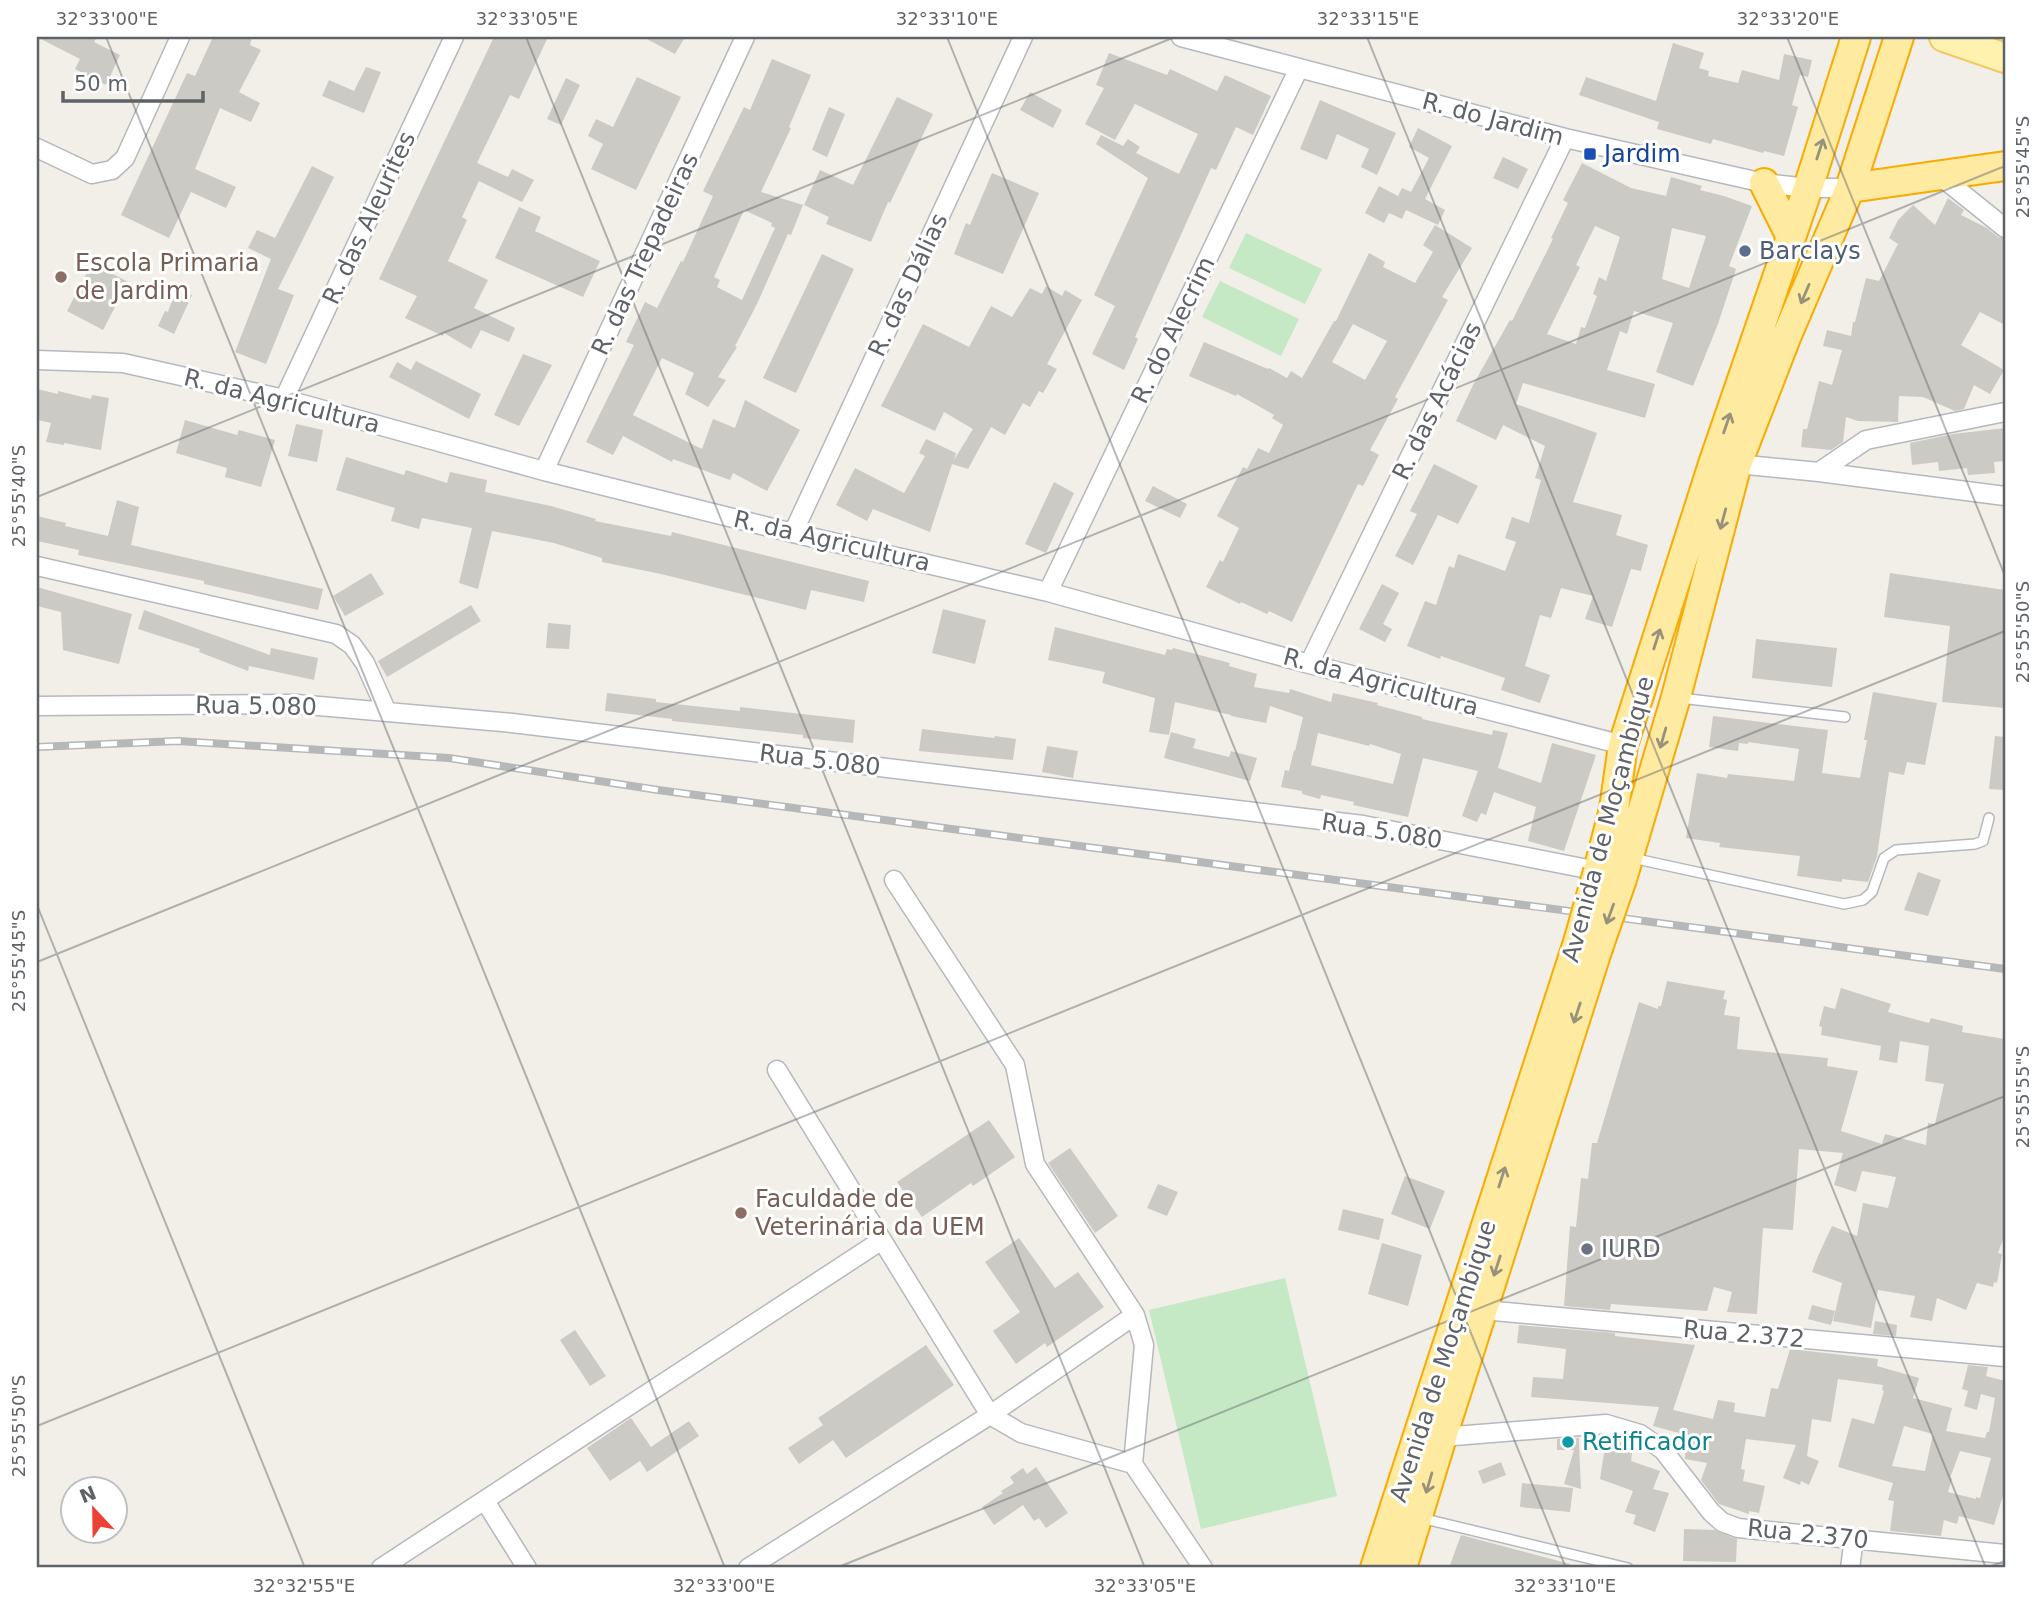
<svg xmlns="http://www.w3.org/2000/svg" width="2042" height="1605" font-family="'DejaVu Sans',sans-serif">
<rect width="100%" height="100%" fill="#f1efe8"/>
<path fill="#c5e8c5" d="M1246,233l76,36 -17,35 -76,-36z
M1220,281l79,38 -18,37 -79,-39z
M1285,1278l52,218 -136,33 -52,-219z"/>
<path fill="#cccac5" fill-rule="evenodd" d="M37,37h60l-3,5 26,13 -14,30 -31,-16 5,-10z
M213,37h39l-2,8 11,5 -22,42 21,11 -9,19 -31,-14 -25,61 41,18 -10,21 -35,-16 -22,46 -48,-23 66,-142 8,3z
M494,37h54l-29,62 -9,-4 -33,68 31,14 4,-8 22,11 -12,22 -43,-21 -17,36 5,3 -19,41 40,19 -14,28 41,20 -6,14 -28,-12 -10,19 -27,-16 -1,3 -38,-18 12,-22 -38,-17z
M643,37h42l-10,17z
M1673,43l31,10 -5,15 10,3 -1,5 30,7 4,-13 37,10 5,-26 28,6 -4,17 -8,-2 -8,30 6,2 -14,49 -20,-5 -1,2 -50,-14 -2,5 -54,-15 2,-7 -80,-27 7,-18 70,24z
M1109,53l58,22 3,-6 47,22 8,-16 46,21 -18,39 -17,-8 -20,43 -5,-2 -76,169 3,2 -14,31 -32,-16 23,-48 -21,-11 54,-117 -52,-34 5,-9 22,11 5,-7 12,8 -4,6 43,21 19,-40 -63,-30 -20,36 -30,-16 19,-36 -8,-3z
M772,59l39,16 -22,52 2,1 -30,64 42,13 -12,30 -3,-1 -31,70 -22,42 2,1 -19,30 8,3 -18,27 -23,-13 9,-21 -32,-15 -29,57 69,34 11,-30 22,9 10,-28 55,30 -33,61 -34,-18 -3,7 -57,-21 -1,3 -49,-26 -10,19 -27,-13 48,-97 -8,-3 19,-40 12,6 24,-47 2,1 30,-66 -10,-5 41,-84 6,3zM744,210l28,13 -1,3 4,2 -33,72 -25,-13 3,-7 -6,-3z
M366,67l15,5 -17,41 -42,-17 7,-16 25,11z
M637,77l44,20 -45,93 -45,-21 12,-25 -15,-8 8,-17 17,8z
M566,78l14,7 -19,40 -14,-6z
M1030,92l32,18 -9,18 -33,-18z
M897,97l36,17 -43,89 -2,-1 -17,40 -45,-18 3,-7 -25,-12 16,-35 33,15z
M1320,100l76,33 -19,42 -16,-8 8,-18 -32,-15 -10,26 -27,-11z
M829,107l16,7 -18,43 -15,-7z
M1418,128l34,18 -27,53 20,11 -7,15 -32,-15 -4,9 -13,-6 -5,10 -19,-10 14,-27 19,10 4,-8 9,4 18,-34 -20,-11z
M1503,157l25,12 -10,20 -25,-11z
M1582,163l49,25 35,8 5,-19 31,9 -2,4 24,6 28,10 -23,60 7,3 -18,55 -25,62 -37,-14 17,-49 -39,-12 -7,23 -7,-3 -13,39 48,14 -10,34 -122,-35 -7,21 81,29 -24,69 49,13 -6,20 32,10 -7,26 -10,-2 -19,58 -27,-8 8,-23 -32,-8 -10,30 -11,-3 -15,51 25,9 -10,28 -39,-13 4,-12 -64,-22 -1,3 -33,-13 18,-45 11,4 13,-39 5,2 4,-14 47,17 11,-29 -11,-4 7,-21 17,6 12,-43 -6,-2 10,-32 -42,-21 -7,15 -40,-19 18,-38 36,-63 2,1 41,-82 -2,-1 17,-35 -5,-3zM1595,226l25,11 -14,44 -7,-4 -6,17 4,2 -12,32 -4,-1 -5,17 -29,-10 33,-67 -4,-2zM1672,228l34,8 -17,52 -27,-9z
M312,166l22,11 -56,112 16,6 -28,69 -31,-12 36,-93 -23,-11 9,-18 18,8z
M992,173l47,20 -36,81 -49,-20 12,-31 4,2z
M1948,198l16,12 -3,5 26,13 11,9 7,2v86l-25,-13 -19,33 43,25 -14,24 -16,-9 -10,24 -9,2 -32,-14 -24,-1 -1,26 -40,-1 -12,-4 -3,25 -12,8 -30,-3 2,-18h4l12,-48 13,4 10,-35 -19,-4 4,-16 24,6 2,-14h2l11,-44 13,3 19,-37 -9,-6 9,-18 15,-15 22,20z
M519,207l22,10 -6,14 65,30 -17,36 -88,-39z
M1435,225l37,23 -30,49 6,3 -53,97 3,2 -28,51 9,5 -16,31 -5,-2 -66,138 -23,-11 -2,3 -26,-12 -1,2 -34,-17 14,-27 3,2 16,-34 -22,-12 26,-49 4,2 11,-21 11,5 14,-28 -11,-7 2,-3 -37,-21 -1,2 -47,-20 15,-34 64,27 1,-1 18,10 4,-7 11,7 32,-57h2l33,-68 16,9 -2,5 32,16 18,-31 -10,-7zM1353,324l34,17 -22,39 -33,-18z
M822,254l32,15 -58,124 -33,-15z
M92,263l36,19 -25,48 -36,-19z
M1046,286l16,10 3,-6 17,10 -35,64 10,5 -14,24 -4,-2 -9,16 -7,-4 -18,32 -14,-8 -23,42 -16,-5 -22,68 -57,-23 -6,12 -31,-16 19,-37 49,25 21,-37 -6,-3 7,-14 30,14 -2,7 19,-31 -29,-17 -9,19 -54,-25 42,-82 46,23 22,-41 21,11 18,-29 12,6z
M176,289l16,6 -18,39 -16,-8 7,-15 3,1z
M523,354l29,11 -33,61 -25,-11z
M416,361l65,33 -12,25 -80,-42 8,-15 14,8z
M37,389l21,5v-3l33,8 1,-4 17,3 -8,52 -37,-7v2l-18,-3 5,-19 -14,-3z
M185,420l52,15 2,-5 36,10 -14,47 -36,-10 2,-9 -51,-15z
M296,424l27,6 -6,32 -29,-6z
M2005,428v33l-11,1 1,11 -27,2 -1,-7 -28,3 -1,-9 -26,3 -2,-22 43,-9z
M346,457l58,18 2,-5 41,13 3,-11 37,8 -2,12 66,14 45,13 -1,2 76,15 1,-4 197,49 -5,21 -53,-12 -5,20 -145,-36 -59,-12v-4l-48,-15 -62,-12 -14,58 -19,-6 13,-55 -50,-10 -3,11 -28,-8 4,-13 -59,-18z
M1434,464l44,22 -20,38 -20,-9 -25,50 -18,-9 22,-42 -7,-3z
M1054,482l20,11 -28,60 -21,-9z
M1153,486l34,18 -7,14 -35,-17z
M117,500l22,7 -8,38 192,44 -5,21 -114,-26v-3l-126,-26 1,-5 -42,-9v-25l29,7 -1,3 43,10z
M371,573l13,21 -39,22 -12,-20z
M1890,573l115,17v118l-63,-6 8,-76 -66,-9z
M1382,584l17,9 -16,31 9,5 -7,13 -26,-13z
M37,587l95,27 -13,50 -56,-14 -2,-38 -24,-6z
M471,605l10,16 -94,56 -9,-16z
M943,609l43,11 -11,44 -43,-11z
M144,610l126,45 1,-7 47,10 -4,22 -65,-14 -1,5 -49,-19 1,-3 -62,-20z
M548,623l23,2 -2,24 -23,-1z
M1055,627l110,28 2,-6 5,1 1,-2 57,15 -1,3 28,8 -3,13 35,6 1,-4 41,13 2,-9 45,10 -1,2 45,12v2l70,16 1,-5 15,3 -10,35 43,15 11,-40 44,12 -32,96 -36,-10 8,-34 -42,-15 -8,23 -5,-2 -4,9 -15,-6 16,-45 -55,-13 -15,59 -55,-12 1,-3 -33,-7 -1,4 -18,-5v-3l-21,-4 4,-17 4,1 5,-21 1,1 8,-34 -33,-11 -4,17 -35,-7v-1l-56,-13 -6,33 -20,-3 6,-34 -53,-15 3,-11 -57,-12zM1318,733l51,13 1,-2 31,10 -8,30 -82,-19z
M1756,639l81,9 -5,39 -80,-9z
M1873,692l64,11 -12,62 -18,-3 -3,13 -15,-3 -12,84 -9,26 -26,-3v3l-45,-6 3,-20 -81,-9 1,-4 -34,-5 11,-65 30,5 1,-4 66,7 5,-32 -51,-7v2l-9,-1 -1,8 -29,-4 4,-31 115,14 -6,43 38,5 7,-38h-3z
M607,693l49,6v3l84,9v-4l115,13 -2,23 -50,-5v-3l-131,-14v-2l-67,-8z
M922,729l72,9 1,-2 21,3 -3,21 -94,-9z
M1171,732l25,7 -3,9 36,9 2,-6 26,7 -7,23 -86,-23z
M1995,736l10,1v53l-16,-1z
M1047,746l31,5 -5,27 -31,-6z
M1918,872l23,8 -13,36 -24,-6z
M1667,981l58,10 -2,8 4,1 -3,15 16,2 -3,32 91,9 -1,8 31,5 -17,60 41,13 3,-10 41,11 2,-22 7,1 9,-40 -19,-3 4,-35 -29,-5 -3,22 -18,-3 2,-14 -60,-11 1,-8 -3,-1 5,-20 11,3 6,-21 50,16 -3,8 41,11 2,-5 32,8 -1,6 43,7v195l-7,19 4,1 -5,29 -3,-1 -1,5 -16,-4 -11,27 -29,-12 -5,23 -22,-4 5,-21 -37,-6 -7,38 -38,-7 9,-38 -30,-11 6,-16 14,-30 25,10 6,-33 25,5 8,-31 -34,-6 -6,21 -22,-7 9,-32 -44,-4 -6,81 -30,-2 -6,86 -30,-2 5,-20 -18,-5 -7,24 -96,-7 -1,6 -46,-4 6,-80 6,1 5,-49 7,1 4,-36h5l42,-141 19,7v-3h3z
M989,1120l26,37 -42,29 -2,-3 -49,34 -25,-35z
M1070,1148l48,68 -23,17 -47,-70z
M1405,1176l40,15 -15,38 -39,-15z
M1158,1184l20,8 -11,24 -20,-8z
M1343,1209l41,10 -5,21 -41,-10z
M1019,1238l36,50 23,-16 26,35 -57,40 -2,-4 -29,21 -23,-33 27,-19 -35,-50z
M1382,1243l40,12 -14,51 -40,-12z
M1812,1305l23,6 -4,14 -23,-6z
M1875,1321l22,4 -1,11 -23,-2z
M1519,1325l96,8v3l80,9 -22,65 40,9 5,-19 17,3 -1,9 31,5 6,-29 7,1 12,-40 88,10 -1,7 42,12 -6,20 39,10 -6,23 39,7 2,-6h2l6,-34 -14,-4 -4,16 -13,-4 4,-15 -6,-2 6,-24 20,2 -2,9 19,5v108l-11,36 -35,-9 -2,8 -13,-4 -3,16 -51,-5 4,-30 -6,-1 5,-17 -55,-16 14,-49 22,6 10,-33 -2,-1 1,-5 -45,-6 -7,43 -19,-3 -5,37 12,5 -10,24 -8,-4 -1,4 -17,-7 13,-33 -50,-6 -5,30 4,1 -2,11 22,5 -6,27 -10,-2v3l-30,-10 -18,-24 6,-17 -22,-4 1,-24 -33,-9 6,-19 -128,-10 2,-20 30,2 3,-30 -49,-6zM1904,1426l29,8 -8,37 -33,-5zM1960,1451l31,7 -11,40 -4,-1v2l-28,-7 4,-14h-2z
M575,1330l31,46 -16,10 -30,-46z
M926,1345l28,40 -108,73 -13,-18 -34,24 -11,-16 35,-23 -5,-7z
M631,1418l20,29 38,-26 10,15 -52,36 -7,-11 -30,20 -23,-33z
M1579,1438v6l2,45 -17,-5 10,-34h-17v-11z
M1606,1440l27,4 -2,17 29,10 -7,18 16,4 -14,39 -22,-8 3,-9 -11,-3 8,-21 -33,-12z
M1501,1462l5,13 -23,9 -5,-13z
M1036,1467l32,46 -22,15 -7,-10 -5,3 -11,-16 -29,20 -12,-18 21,-14 -2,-2 13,-8 -4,-6 13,-9 4,6z
M1522,1483l51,5 -3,24 -50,-5z
M1684,1529l30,1 23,9 -1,23 -53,-1z
M1461,1535l109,29 -1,4h-120z"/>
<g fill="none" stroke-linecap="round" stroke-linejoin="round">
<g stroke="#b5b8bc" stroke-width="12">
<path id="service" d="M1680,698l165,19
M1632,858l212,46 19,-4 9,-8 12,-34 12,-8 79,-6 8,-3 6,-23
M1421,1518l207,50"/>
</g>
<g stroke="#b5b8bc" stroke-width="21">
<path id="minor" d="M1181,37l384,101 199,45 44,5h42
M37,148l55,26 20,-4 13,-12 55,-121
M1939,175l66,53
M37,360l86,3 161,36 260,72 249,62 255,59 261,72 314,81
M284,399l170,-362
M1737,464l82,8 186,24
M544,471l201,-434
M1819,472l47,-32 139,-28
M793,533l230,-496
M37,566l299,68 16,11 13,18 22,49
M1048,592l251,-524
M1309,664l256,-526
M37,706l259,-2 216,19 851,102 235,46
M894,880l121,185 20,99 100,151 9,30 -11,119 70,104
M777,1070l213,345 31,18 112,31
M1483,1310l522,47
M1442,1437l164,-13 34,10 23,16 48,62 11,10 16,6 267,26
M485,1501l42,67
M381,1568l501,-328
M748,1568l242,-153 145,-100
M1850,1568l4,-29"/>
</g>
<g stroke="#f2c960" stroke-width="32">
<path id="primary" d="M1944,37l61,21"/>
</g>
<g stroke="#f9ab00" stroke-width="32">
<path id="trunk" d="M1764,183l27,54
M1850,188l155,-22
M1598,871l16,-62 9,-64 91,-284 94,-273 48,-151
M1622,879l54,-182 61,-233 50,-129 63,-147 49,-151
M1375,1568l204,-629
M1402,1568l40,-131 156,-489"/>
</g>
<use href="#service" stroke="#fff" stroke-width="9"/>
<use href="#minor" stroke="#fff" stroke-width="18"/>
<use href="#primary" stroke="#fff2af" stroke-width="28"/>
<use href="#trunk" stroke="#feeaa1" stroke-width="28"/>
<g stroke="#b6b7b8" stroke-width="8">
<path id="rail" d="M37,747l141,-6 271,17 209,32 1347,179"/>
</g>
<use href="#rail" stroke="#fff" stroke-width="5" stroke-dasharray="16" stroke-linecap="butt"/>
<g stroke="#f9ab00" stroke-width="32" stroke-linecap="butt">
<path id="trunk-bridge" d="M1579,939l19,-68
M1598,948l24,-69"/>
</g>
<use href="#trunk-bridge" stroke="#feeaa1" stroke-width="28"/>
</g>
<defs><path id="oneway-shaft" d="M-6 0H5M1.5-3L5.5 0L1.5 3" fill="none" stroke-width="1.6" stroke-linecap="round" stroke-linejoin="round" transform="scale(1.75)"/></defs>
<g stroke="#97927c">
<use href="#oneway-shaft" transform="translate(1820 149) rotate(-72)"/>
<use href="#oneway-shaft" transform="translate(1805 294) rotate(113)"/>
<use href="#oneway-shaft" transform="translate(1727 423) rotate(-71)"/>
<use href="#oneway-shaft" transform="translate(1723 519) rotate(105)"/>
<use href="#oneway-shaft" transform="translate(1657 639) rotate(-72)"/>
<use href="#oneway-shaft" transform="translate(1663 738) rotate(106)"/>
<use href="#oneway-shaft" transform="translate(1610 914) rotate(110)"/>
<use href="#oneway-shaft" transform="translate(1577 1013) rotate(108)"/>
<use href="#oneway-shaft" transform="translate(1502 1177) rotate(-72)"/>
<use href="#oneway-shaft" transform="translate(1497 1266) rotate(108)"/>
<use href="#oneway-shaft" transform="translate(1429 1483) rotate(106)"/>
</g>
<path fill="none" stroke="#5f6368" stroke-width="2" stroke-opacity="0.45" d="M106,37l619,1531M526,37l619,1531M947,37l619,1531M1367,37l619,1531M1787,37l218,539M37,497l1138,-460M37,905l268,663M37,962l1968,-796M37,1426l1968,-795M836,1568l1169,-472M1986,1568l19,-7"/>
<rect fill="#1a4fb4" stroke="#fff" stroke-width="2.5" x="1583" y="147" width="14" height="14" rx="3.5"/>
<circle fill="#5c6f8a" stroke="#fff" stroke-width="2.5" cx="1745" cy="251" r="7"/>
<g fill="#8d6e63" stroke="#fff" stroke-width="2.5">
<circle cx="61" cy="277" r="7"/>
<circle cx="741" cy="1213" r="7"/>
</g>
<circle fill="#6b7280" stroke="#fff" stroke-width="2.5" cx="1587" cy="1249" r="7"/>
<circle fill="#0f9aa8" stroke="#fff" stroke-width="2.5" cx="1568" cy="1442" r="7"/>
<g text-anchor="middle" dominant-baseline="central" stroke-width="6" stroke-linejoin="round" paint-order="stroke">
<g font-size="24" fill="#5f6368" stroke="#fff">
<text transform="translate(1493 119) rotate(15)">R. do Jardim</text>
<text transform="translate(369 218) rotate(-65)">R. das Aleurites</text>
<text transform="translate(645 254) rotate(-65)">R. das Trepadeiras</text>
<text transform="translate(908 285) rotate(-65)">R. das Dálias</text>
<text transform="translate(1173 330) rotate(-64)">R. do Alecrim</text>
<text transform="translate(282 401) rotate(14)">R. da Agricultura</text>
<text transform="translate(1437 401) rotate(-64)">R. das Acácias</text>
<text transform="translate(832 541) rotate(13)">R. da Agricultura</text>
<text transform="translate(1381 682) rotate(15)">R. da Agricultura</text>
<text transform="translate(256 706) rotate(1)">Rua 5.080</text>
<text transform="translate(820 760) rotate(7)">Rua 5.080</text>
<text transform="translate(1608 819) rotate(-75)">Avenida de Moçambique</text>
<text transform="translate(1382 831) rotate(9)">Rua 5.080</text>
<text transform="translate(1744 1334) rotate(5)">Rua 2.372</text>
<text transform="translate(1443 1361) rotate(-72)">Avenida de Moçambique</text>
<text transform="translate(1808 1534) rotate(6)">Rua 2.370</text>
</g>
<g font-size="24" fill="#164399" stroke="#fff" text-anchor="start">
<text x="1604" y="154">Jardim</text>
</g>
<g font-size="24" fill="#4e5e75" stroke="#fff" text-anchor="start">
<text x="1759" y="251">Barclays</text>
</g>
<g font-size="24" fill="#785e54" stroke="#fff" text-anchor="start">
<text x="75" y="263">Escola Primaria<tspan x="75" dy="28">de Jardim</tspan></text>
<text x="755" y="1199">Faculdade de<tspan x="755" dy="28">Veterinária da UEM</tspan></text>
</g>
<g font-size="24" fill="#5b616d" stroke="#fff" text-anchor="start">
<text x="1601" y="1249">IURD</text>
</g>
<g font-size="24" fill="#0d838f" stroke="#fff" text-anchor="start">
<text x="1582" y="1442">Retificador</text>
</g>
</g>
<rect width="2042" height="1605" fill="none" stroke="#ffffff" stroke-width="77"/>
<g transform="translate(94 1510) rotate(338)"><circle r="33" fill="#ffffff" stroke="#bfc1c3" stroke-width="2"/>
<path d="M0-5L12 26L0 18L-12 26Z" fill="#ea4335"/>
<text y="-10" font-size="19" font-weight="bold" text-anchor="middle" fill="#5f6368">N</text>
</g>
<path d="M63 91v10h140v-10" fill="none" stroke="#5f6368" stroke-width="3.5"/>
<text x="74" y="91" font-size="21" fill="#5f6368" stroke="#ffffff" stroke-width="5" paint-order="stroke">50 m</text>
<rect x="38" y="38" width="1966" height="1528" fill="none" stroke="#5f6368" stroke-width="2.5"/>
<g font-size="18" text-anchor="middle" fill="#5f6368">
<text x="107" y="25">32°33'00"E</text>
<text x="527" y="25">32°33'05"E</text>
<text x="947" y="25">32°33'10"E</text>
<text x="1368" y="25">32°33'15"E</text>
<text x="1788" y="25">32°33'20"E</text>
<text transform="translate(2023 167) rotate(-90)" y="6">25°55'45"S</text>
<text transform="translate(19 496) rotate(-90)" y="6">25°55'40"S</text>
<text transform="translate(2023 632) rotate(-90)" y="6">25°55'50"S</text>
<text transform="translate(19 961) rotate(-90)" y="6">25°55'45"S</text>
<text transform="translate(2023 1097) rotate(-90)" y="6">25°55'55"S</text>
<text transform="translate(19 1426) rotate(-90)" y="6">25°55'50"S</text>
<text x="304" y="1592">32°32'55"E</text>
<text x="724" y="1592">32°33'00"E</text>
<text x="1145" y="1592">32°33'05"E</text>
<text x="1565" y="1592">32°33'10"E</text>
</g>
</svg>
